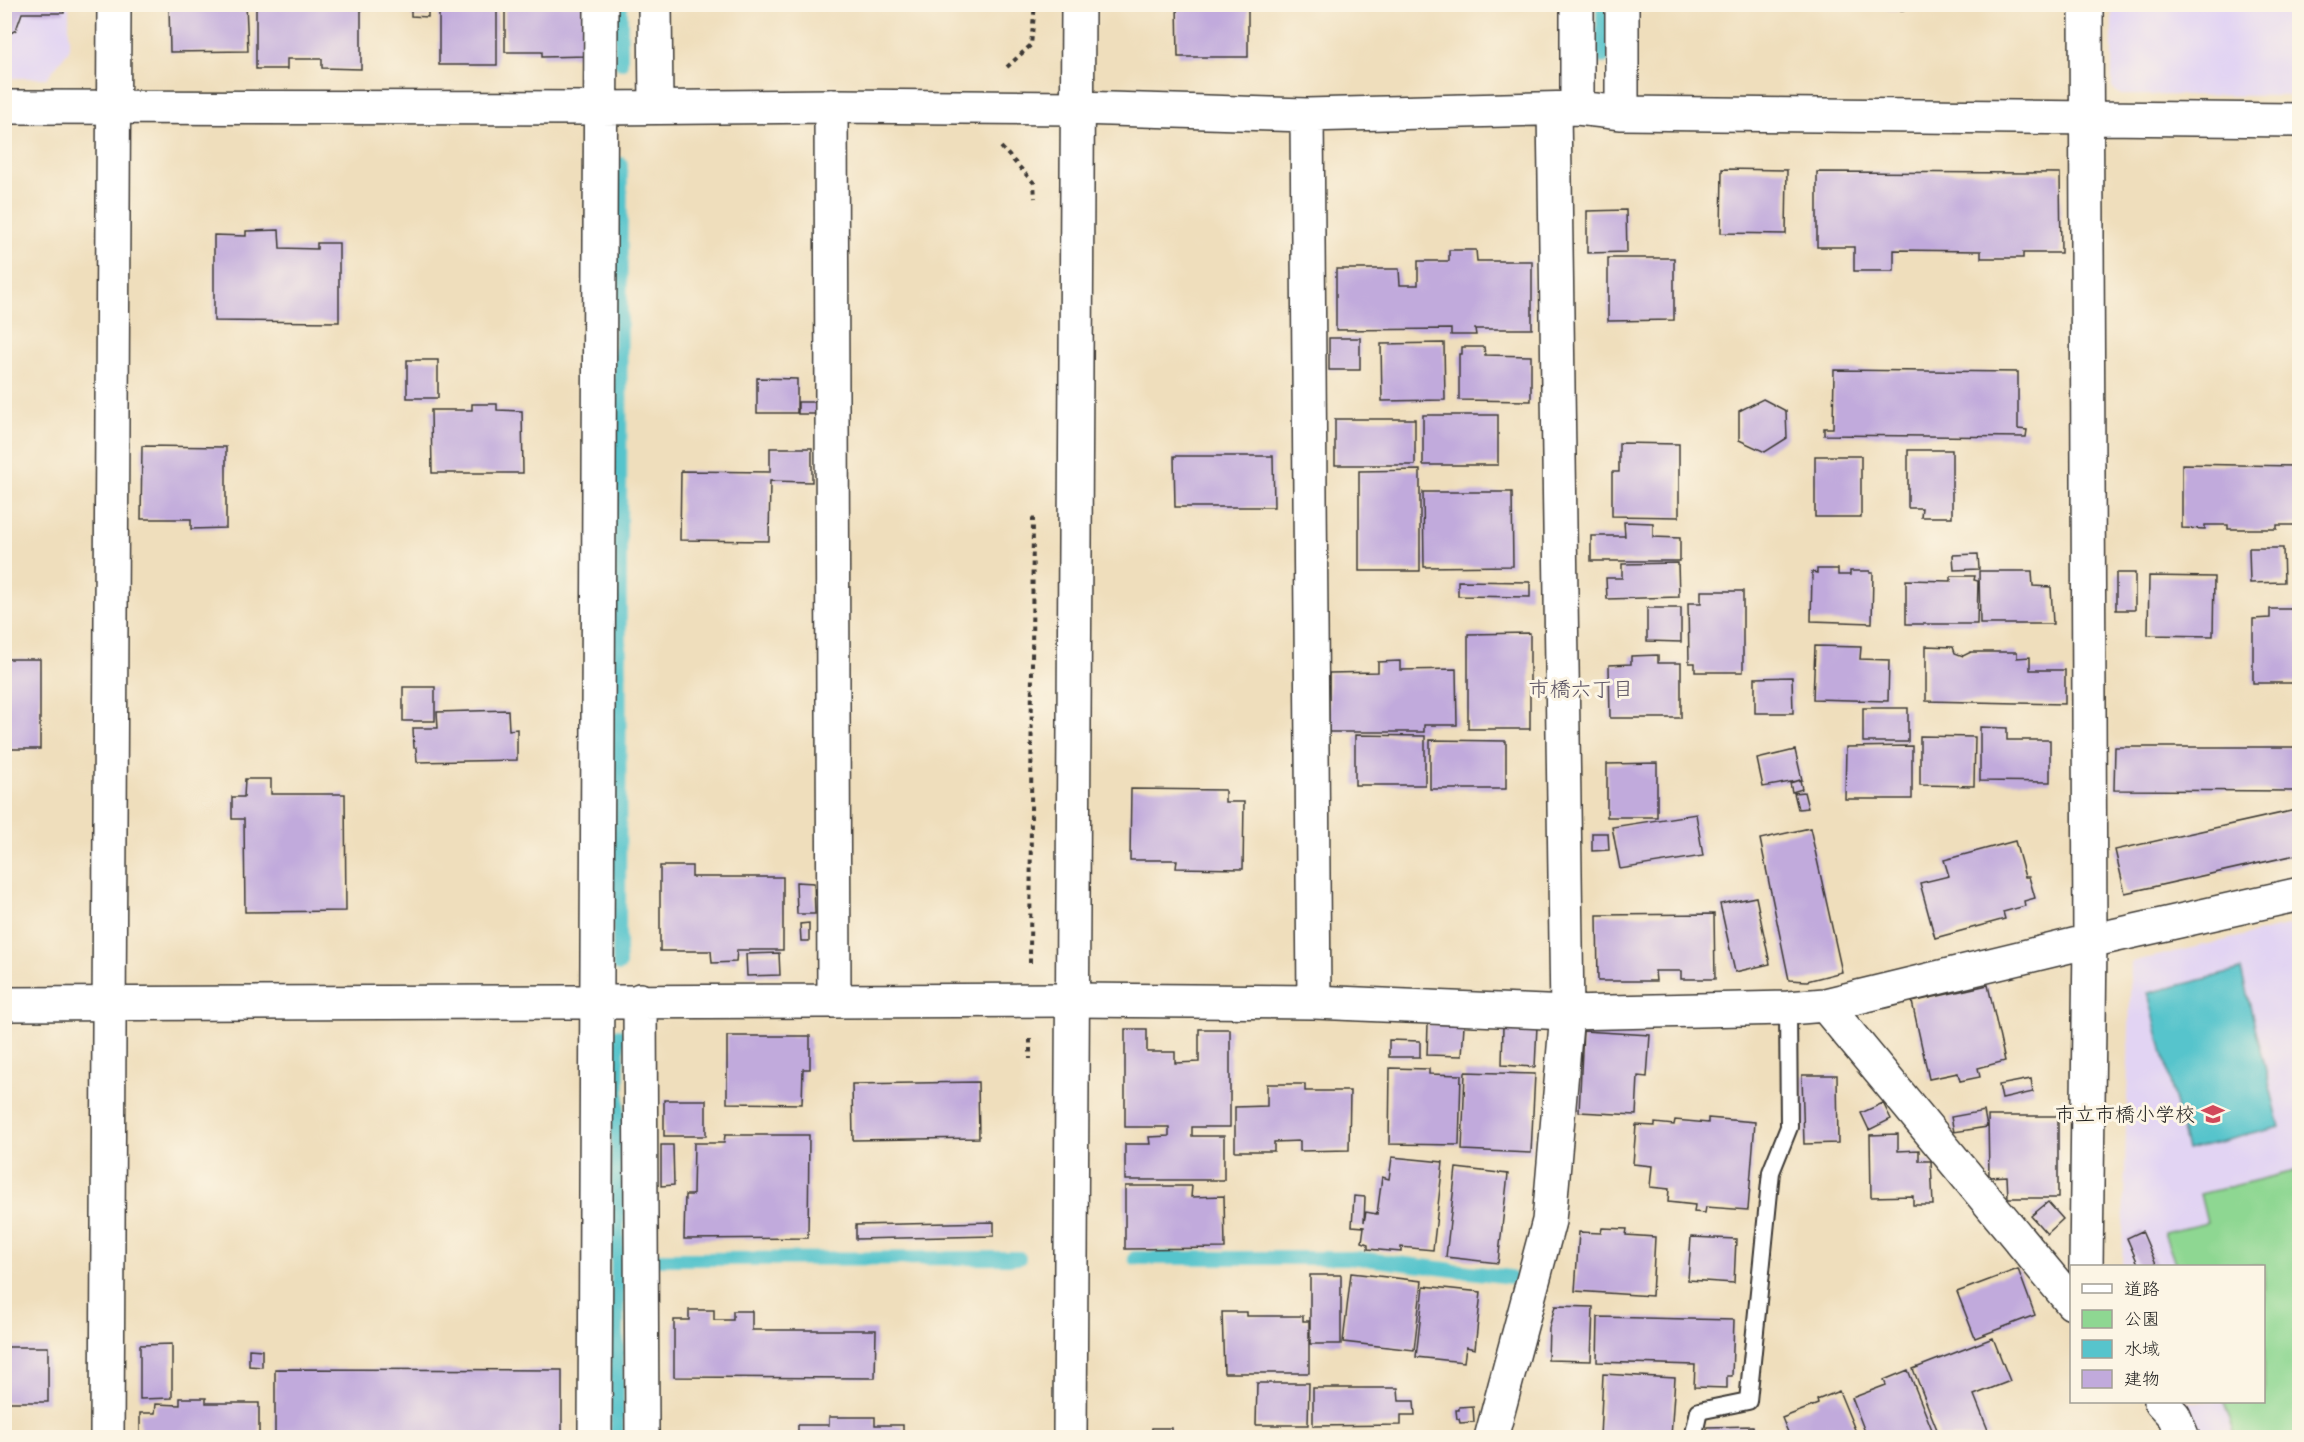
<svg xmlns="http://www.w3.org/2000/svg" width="2304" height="1442" font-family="'Comic Neue','Klee One',sans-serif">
<rect width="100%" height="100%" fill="#fcf5e5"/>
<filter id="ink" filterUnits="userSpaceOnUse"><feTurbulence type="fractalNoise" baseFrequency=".0167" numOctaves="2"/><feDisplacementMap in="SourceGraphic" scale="12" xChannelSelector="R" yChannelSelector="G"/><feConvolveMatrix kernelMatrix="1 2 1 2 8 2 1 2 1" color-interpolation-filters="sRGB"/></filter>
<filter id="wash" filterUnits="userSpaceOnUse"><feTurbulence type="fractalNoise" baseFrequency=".008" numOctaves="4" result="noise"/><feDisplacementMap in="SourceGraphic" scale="24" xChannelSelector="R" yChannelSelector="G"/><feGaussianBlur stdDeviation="1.35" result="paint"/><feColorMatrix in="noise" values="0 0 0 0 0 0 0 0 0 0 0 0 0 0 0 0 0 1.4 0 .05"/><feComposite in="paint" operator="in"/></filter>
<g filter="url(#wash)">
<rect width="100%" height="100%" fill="#efdebc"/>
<path fill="#e2d4f3" d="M5,5h64v45l-22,28h-42z
M2112,5h187v91l-178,-1 -9,-7z
M2299,923v514h-110l-15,-35h90v-136h-142l9,-304z"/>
<path fill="#8ed792" stroke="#557a57" stroke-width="1.5" d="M2299,1170v267h-63l-12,-35h40v-136h-88l-12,-33 43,-10 -7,-29z"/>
<path fill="#57c4cc" stroke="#3a7074" stroke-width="1.5" d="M2241,970l39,157 -93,23 -39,-157z"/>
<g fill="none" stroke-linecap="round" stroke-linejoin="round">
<path stroke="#57c4cc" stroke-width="14" d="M1603,4v53
M621,63v-59
M619,965l2,-801
M1135,1258h223l152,19
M657,1259l362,-1
M617,1438l1,-403"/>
</g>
<g id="blocks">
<path fill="#c1aadc" d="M4,4h60v9h-42l-6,17 -12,7z
M246,4l2,47 -78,1 -1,-46z
M256,4h241v61h-58v-55h-11v7l-17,-1v-7h-50v60l-39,-1v-9h-35v10h-31z
M1177,4h71v53h-70z
M1875,4h40v1l-12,5h-13z
M505,5h81l1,51 -45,1v-5h-37z
M1722,169l65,1 -1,64 -65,-1z
M1817,172l243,1 1,80h-38v5h-42v-7l-87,-1v21h-40v-24h-37z
M1626,210l1,42 -40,1v-42z
M279,230l1,18 37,1v-6h22v79l-125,-1v-86l32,1v-5z
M1449,250h27l1,11h55v68h-57l1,6h-25v-6l-115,1v-61h63l1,16h18v-24h31z
M1608,258h66v62l-66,1z
M1329,338h31v32h-31z
M1444,343l1,57 -63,1 -1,-57z
M1462,347h22l1,8 46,1v45l-72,-1v-46h3z
M407,360h31v38h-31z
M1834,370l184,2v57l9,1 -1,7 -202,-2v-7h9z
M757,378l40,1v34h-40z
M1763,399l23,12 1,27 -22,14 -26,-12v-29z
M798,402h18v12h-18z
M472,404h25v6l25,1 1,62h-91l-1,-63h41z
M1423,415h75v50h-75z
M1335,419h80v46h-80z
M1619,443l60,1v73l-67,-1v-44h7z
M142,446l84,1v81l-35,1v-10h-50z
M770,448h42v34l-42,-1 -1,60 -89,-1 1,-69 89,1z
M1908,450h44v67h-31l1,-9h-14z
M1174,456h99l1,51h-99z
M1815,456h46v61h-46z
M2182,464l118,2v59h-23v4h-49v-4h-23v4l-23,-1z
M1420,470v101h-61v-100z
M1423,492h89l1,74 -89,1z
M1624,522l29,1v14l27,1v23h-89v-25h34z
M2249,548h34l1,34 -34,1z
M1978,554l1,15 -25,1 -1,-15z
M1678,563l1,34 -72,2 -1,-21h16v-14z
M1817,569h21v6h12v-4h20v2h3l-1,50 -61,-2 1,-49 5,1z
M1979,571h53l1,15 18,1 2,37h-73z
M2116,573h19v37h-19z
M1951,576h24l-1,4 4,1 -1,43h-71v-44l45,1z
M2149,576l65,1 -1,59 -65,-1z
M1458,581l72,1v15l-72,-1z
M1701,591h42v81h-48v-9h-6l-1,-60h13z
M1647,608h34v34l-34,-1z
M2270,609h29l1,74h-47v-64l17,-1z
M1530,633v96h-62v-95z
M1815,646l46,1 -1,12 29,1 -1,41 -75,-2z
M1926,646l27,1 2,6 8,3 8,-4h46v6l13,-1v13h35v34l-139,-3z
M1658,655v8h23v55h-71l-1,-53 22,-1v-8z
M4,659h36v90h-36z
M1400,661v9l56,-1 1,56h-33v7h-95v-59l49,-1v-10z
M1792,677l1,36h-38v-35z
M403,687h32v34h-32z
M1863,708h45v34h-45z
M508,710l1,20 8,-1v31l-100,2 -1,-14h-2l-1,-20h25l-1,-16z
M1980,727l27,1v12h43v42l-70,-1z
M1355,735l70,1v49h-70z
M1920,736l55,1 -1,49 -54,-1z
M1430,740l76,1v48h-76z
M1912,746v53h-67l1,-52z
M2115,747h185v44l-186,-1z
M1795,750l7,30 -39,7 -6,-28z
M1657,763v54h-50v-53z
M245,779h26v15h74l1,117 -101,1 -1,-93h-12v-22h12z
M1800,780l2,9 -10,3 -2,-9z
M1131,789l94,1v12h19l-1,67 -67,-1 1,-8h-47z
M1804,792l4,16 -10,1 -4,-16z
M2300,809v45l-175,39 -10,-43z
M1696,814l7,42 -83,13 -8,-42z
M1810,828l32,144 -35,9 -18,-1 -29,-141z
M1592,833h16l1,17 -17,1z
M2015,841l10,36h4l6,21 -11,3 1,5 -22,6 2,7 -70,19 -15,-55 29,-7 -5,-16z
M660,866h32v11h91v73h-46l-1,12 -24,1 -1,-12h-51z
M796,882l18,1 1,31h-18z
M1756,897l14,67 -35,8 -15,-68z
M1714,914l1,65h-34v-8h-26l1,10h-58l-1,-66z
M809,923v18h-8l-1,-17z
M779,953l1,22 -33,1 -1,-22z
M1988,985l17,76 -27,7 2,9 -20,4 -2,-8 -29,6 -17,-77z
M1428,1024l36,1 -2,31 -35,-1z
M1503,1026h34l-2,41 -33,-2z
M1125,1029h22v23h28v11l24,-1v-33h31v98h-38v9h32v44h-99v-36h25l-1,-7 20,-1v-9h-44z
M1583,1031l67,4 -3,42 -9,-1 -2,39 -57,-3z
M727,1036h83v33h-7l-1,35 -75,-1z
M1389,1040l31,1v16h-31z
M1390,1068l39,1v5l32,1 -2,70 -70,-1z
M1465,1072l70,2 -4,79 -69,-3z
M1802,1075h35l1,68 -34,1z
M2031,1079l2,13 -31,7 -3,-14z
M978,1082l1,56 -126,2 -1,-56z
M1267,1084h38v7h45l-1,59 -49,1v-10l-26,1v9h-39v-44l32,-1z
M664,1100h42v36h-42z
M1883,1103l8,16 -22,11 -8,-17z
M1984,1111l3,16 -33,5 -3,-15z
M1988,1116h70v82h-50l-1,-22 -18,1z
M1708,1118l47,4 -7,88 -42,-3 -1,6 -11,-1 1,-7 -27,-3 1,-13 -19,-2 2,-21 -19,-2 3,-39 19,1v-3l19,2 1,-5 33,3z
M1898,1134v17l21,-1v11h12l2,44h-20v-9l-42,1 -1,-62z
M725,1135h84l-1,103 -124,1 1,-44h8l1,-52h30z
M661,1145h12l1,40 -13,1z
M1392,1157l51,5 -10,88 -32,-3v5l-33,-3v-5l-6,-2 2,-15 -12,-1 2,-30 11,1 -1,25 2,-10 11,2 5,-37 7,2z
M1456,1168l52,6 -10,89 -52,-6z
M1125,1186h67l-1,11 33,-1 1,52 -100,1z
M2048,1202l15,17 -16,15 -16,-18z
M994,1222v14l-138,3v-14z
M1602,1228l25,1 -1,6 29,2 -3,59 -77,-5 4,-59 22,1z
M2142,1231l15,35h-18l-12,-28z
M1691,1237l45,2 -2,44 -46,-3z
M2018,1269l17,46 -60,23 -18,-46z
M1351,1273l71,8 -8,69 -71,-8z
M1310,1275h31v69h-31z
M1424,1286l57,6 -6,57 -9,-2 -2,15 -48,-5z
M1555,1306l38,1 -2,54 -43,-1 1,-32z
M689,1310h25v10h19v-9h19v19h124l-1,48 -201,-1v-57h15z
M1222,1312h25v4h56v5h6v52h-85z
M1598,1317l136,3 -2,56h-5v12l-33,-1 1,-22 -98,-3z
M1993,1338l17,43 -36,14 16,40 -7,2h-43l-27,-68z
M172,1344v54l-32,1v-54z
M4,1347h44v55h-44z
M249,1349l13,1v17l-13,-1z
M275,1369l287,1v67h-287z
M1908,1370l27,67h-68l-15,-39 34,-13 -2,-5z
M1603,1374l72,4 -4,59h-71z
M1257,1383h52l-1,42h-52z
M1313,1388h85l1,13h15l1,14h-14v10l-88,1z
M1839,1391l19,46h-68l-8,-19 36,-14 -1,-4z
M180,1398h26v5h53v34h-119v-24h15l1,-9 24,1z
M1473,1406l1,16 -14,1 -1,-4h-2l-1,-9h3v-3z
M829,1417h46v8h28v12h-105v-12h31z
M1753,1426l1,11h-47v-10z
M1152,1428h19v9h-20z"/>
</g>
</g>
<g filter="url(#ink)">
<use href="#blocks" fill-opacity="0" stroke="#3c3934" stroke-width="1.5"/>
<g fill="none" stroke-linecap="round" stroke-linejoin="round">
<g stroke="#3c3934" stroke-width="20">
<path id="service" d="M1693,1438l6,-27 49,-10 23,-229 18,-45 -1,-119"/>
</g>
<g stroke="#3c3934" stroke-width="36">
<path id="minor" d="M655,4l1,103
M1577,4v104
M1622,4v109
M831,106l3,895
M4,107l597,1 230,-2 247,2 229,7 270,-7 45,5 678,7
M1307,115l7,887
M640,1000l2,438
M4,1004l1069,-4 241,2 253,11 221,-5 37,-3 265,-64 210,-47
M1825,1005l247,298
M2086,1266l4,-325 -4,-937
M2161,1402l13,14 9,22
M595,1438l6,-1434
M1491,1438l58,-217 18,-208 -13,-904"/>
</g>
<g stroke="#3c3934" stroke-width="36">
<path id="tertiary" d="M107,1438l7,-1434
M1070,1438l8,-1434"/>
</g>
<path stroke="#3c3934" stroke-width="4" stroke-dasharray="4.5 4.5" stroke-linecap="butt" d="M1007,67l24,-22 4,-41
M1001,147l33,36 1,15
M1030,963l3,-449
M1030,1039v20"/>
<use href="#service" stroke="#fff" stroke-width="16"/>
<use href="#minor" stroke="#fff" stroke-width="33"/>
<use href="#tertiary" stroke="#fff" stroke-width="33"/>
</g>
</g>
<defs>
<g id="school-bare" transform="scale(1.8)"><path d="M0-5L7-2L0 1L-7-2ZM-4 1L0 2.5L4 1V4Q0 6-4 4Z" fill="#d1495b" stroke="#fcf5e5" stroke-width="2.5" paint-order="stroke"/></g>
</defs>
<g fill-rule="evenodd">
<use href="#school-bare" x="2213" y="1114"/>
</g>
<g text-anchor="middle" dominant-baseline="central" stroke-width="6" stroke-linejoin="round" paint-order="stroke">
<g font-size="20" fill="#1c1c1c" stroke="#fcf5e5" text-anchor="end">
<text x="2195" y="1114">市立市橋小学校</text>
</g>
<g font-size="21" fill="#564e5f" stroke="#fcf5e5">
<text x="1581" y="689">市橋六丁目</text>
</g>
</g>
<rect width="2304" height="1442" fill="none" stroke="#fcf5e5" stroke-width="24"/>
<rect x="2070" y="1265" width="195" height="138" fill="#fcf5e5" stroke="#a29e95" stroke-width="1.5"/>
<rect x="2082" y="1284" width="30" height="9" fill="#ffffff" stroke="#a29e95" stroke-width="1.5"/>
<text x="2124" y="1295" font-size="18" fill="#1c1c1c">道路</text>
<rect x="2082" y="1310" width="30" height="18" fill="#8ed792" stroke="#a29e95" stroke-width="1.5"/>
<text x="2124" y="1325" font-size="18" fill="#1c1c1c">公園</text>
<rect x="2082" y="1340" width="30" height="18" fill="#57c4cc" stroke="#a29e95" stroke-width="1.5"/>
<text x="2124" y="1355" font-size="18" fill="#1c1c1c">水域</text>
<rect x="2082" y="1370" width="30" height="18" fill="#c1aadc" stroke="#a29e95" stroke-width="1.5"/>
<text x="2124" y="1385" font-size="18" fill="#1c1c1c">建物</text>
</svg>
